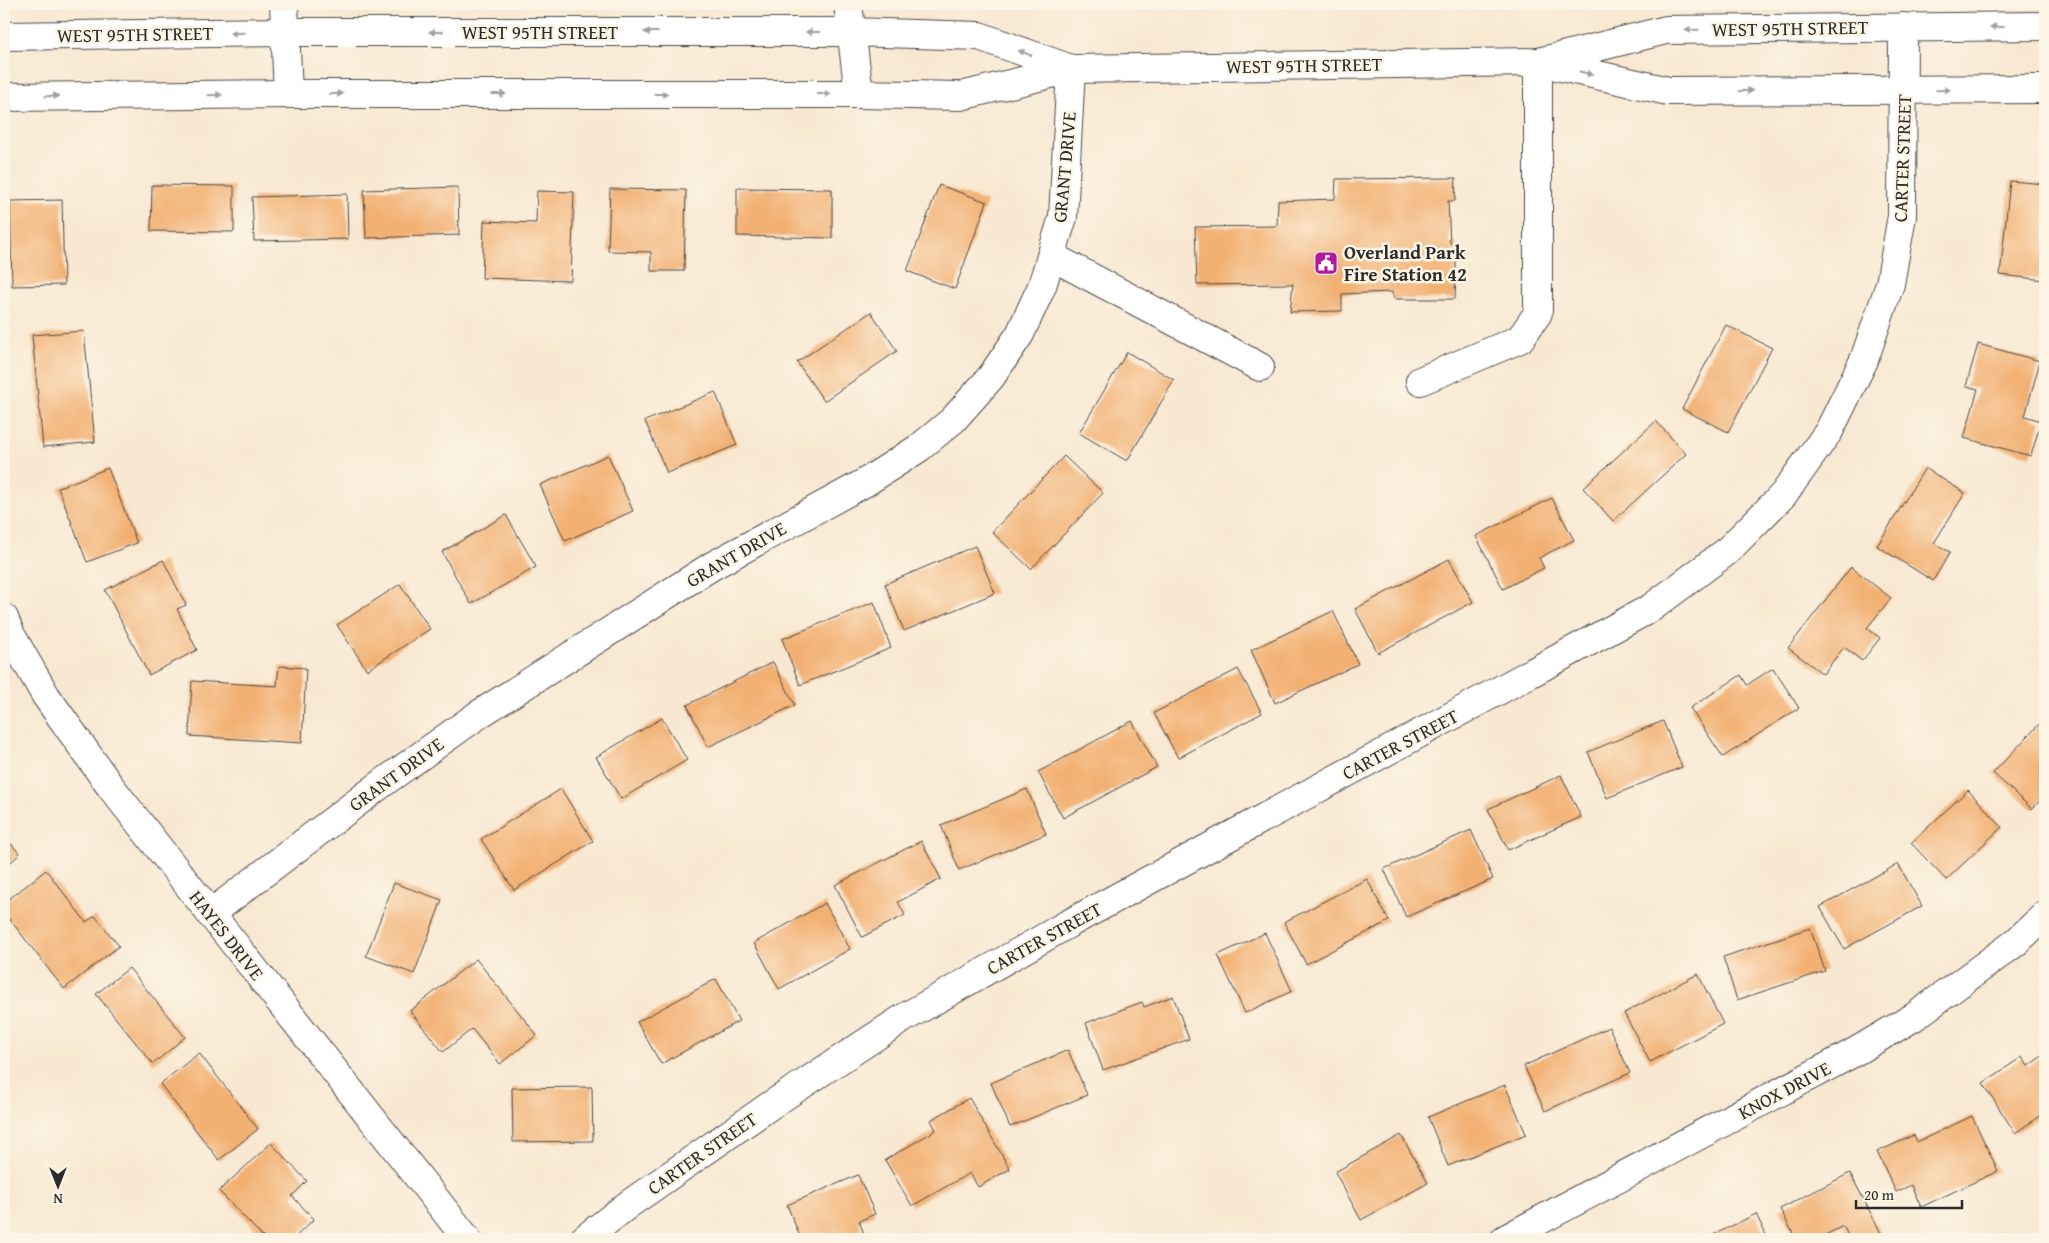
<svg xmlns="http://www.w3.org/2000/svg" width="2049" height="1243" font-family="'Gentium Book Plus',serif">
<rect width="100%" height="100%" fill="#fcf5e5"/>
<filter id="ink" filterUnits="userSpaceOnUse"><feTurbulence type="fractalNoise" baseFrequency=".02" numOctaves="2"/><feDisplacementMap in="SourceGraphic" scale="10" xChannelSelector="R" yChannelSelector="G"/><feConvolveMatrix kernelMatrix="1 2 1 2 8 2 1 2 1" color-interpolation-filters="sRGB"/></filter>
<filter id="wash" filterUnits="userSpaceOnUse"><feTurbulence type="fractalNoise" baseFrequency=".0096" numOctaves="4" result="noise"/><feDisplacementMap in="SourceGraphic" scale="20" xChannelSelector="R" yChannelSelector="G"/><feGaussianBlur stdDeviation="1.12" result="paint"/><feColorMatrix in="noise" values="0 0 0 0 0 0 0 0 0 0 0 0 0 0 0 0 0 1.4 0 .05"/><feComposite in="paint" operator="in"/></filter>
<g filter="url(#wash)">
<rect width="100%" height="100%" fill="#f8e8d2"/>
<g id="blocks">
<path fill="#f2b173" d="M1456,178l-1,23h-7l2,42 7,-1 -2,57h-61l-2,-7 -50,2v17l-52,1 3,-28 -96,1 -2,-58 82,-1 1,-25 57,-2 1,-20z
M2010,181l35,3v96l-45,-5z
M152,185l82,1v46l-83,-1z
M939,185l48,17 -32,87 -48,-18z
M458,187l1,48 -93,3 -2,-48z
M737,188l95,1v49l-95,-2z
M610,189l76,1 -2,81h-33v-19l-43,-1z
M537,191l37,1 -3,89 -89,-3 2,-57 52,2z
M347,194l1,45 -94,2 -2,-44z
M62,200l2,85 -52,1 -2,-85z
M871,312l26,39 -73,50 -27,-39z
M1726,325l46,23 -44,84 -46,-23z
M84,331l11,111 -52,5 -11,-112z
M1978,344l62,17 -15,55 16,5 -10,35 -67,-18 14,-49 -12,-3z
M1127,352l47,28 -47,81 -48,-28z
M715,392l22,53 -70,28 -22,-52z
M1656,421l30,33 -73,67 -30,-33z
M608,455l25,56 -68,30 -25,-56z
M1064,456l39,37 -72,76 -39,-37z
M108,468l29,75 -50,19 -29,-74z
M1925,468l40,25 -31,50 16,9 -17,29 -56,-35z
M1552,498l22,42 -35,18 5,10 -41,21 -27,-53z
M506,515l30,52 -65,37 -29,-52z
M975,546l20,47 -91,38 -19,-47z
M1449,559l24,43 -95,51 -23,-44z
M163,560l23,45 -9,4 20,41 -48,25 -44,-85z
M1851,567l40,31 -24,30 13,10 -18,23 -18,-14 -21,27 -35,-26z
M400,584l30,45 -63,41 -30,-45z
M874,602l17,46 -91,37 -18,-46z
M1333,611l25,53 -83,39 -24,-53z
M773,662l22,43 -87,42 -21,-42z
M279,666l27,2 -4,75 -113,-7 3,-55 85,5z
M1773,668l26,40 -76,49 -33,-49 51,-33 6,10z
M1238,669l24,44 -84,45 -24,-45z
M662,718l25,42 -66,39 -25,-42z
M2045,718v77l-13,14 -39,-36z
M1132,721l25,46 -94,51 -25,-46z
M1663,721l19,46 -75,31 -19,-46z
M1561,775l20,42 -73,33 -20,-41z
M561,789l32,52 -79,49 -33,-51z
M1027,789l19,45 -87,36 -18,-45z
M1968,790l34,37 -56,53 -35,-37z
M1471,830l22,49 -87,38 -22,-48z
M4,836l16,18 -16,14z
M921,841l20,38 -43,23 7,13 -43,22 -27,-52z
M1898,864l24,42 -78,43 -24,-42z
M46,870l40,52 9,-6 24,30 -55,43 -60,-77v-9z
M1367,879l22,42 -83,43 -22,-42z
M394,883l48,17 -28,74 -48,-18z
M825,903l25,46 -71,40 -25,-46z
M1810,928l15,43 -88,29 -14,-43z
M1265,933l27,58 -47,22 -27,-58z
M476,959l61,76 -37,29 -28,-35 -29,23 -33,-41z
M129,968l56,69 -32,27 -57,-70z
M1698,974l25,50 -73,38 -26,-49z
M716,979l23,42 -78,43 -24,-42z
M1173,996l16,43 -86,31 -17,-47 56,-21 2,5z
M1609,1027l21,46 -85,38 -21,-45z
M1068,1050l19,45 -77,32 -19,-44z
M199,1053l59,76 -39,31 -59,-76z
M2045,1054v59l-30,20 -32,-50 39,-26 6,9z
M1505,1085l21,49 -78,32 -20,-49z
M592,1087l1,54 -80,1 -1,-54z
M969,1098l41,71 -32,18 -8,-14 -58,33 -27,-46 51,-30 -5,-10z
M1972,1116l26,55 -77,36 -10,-22 -15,7 -19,-40 37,-17 3,7z
M1401,1135l27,48 -67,37 -26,-48z
M271,1143l36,38 -15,15 22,23 -21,20h-28l-46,-48z
M1850,1173l32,62 -8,4h-24l-7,-13 -26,13h-21l-16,-30z
M858,1175l17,39 -16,7 7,18h-65l-14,-34z
M1756,1214l12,25h-63z"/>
</g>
</g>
<g filter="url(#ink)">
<use href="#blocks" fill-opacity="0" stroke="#4a4744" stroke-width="1"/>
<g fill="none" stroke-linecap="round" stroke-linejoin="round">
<g stroke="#4a4744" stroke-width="30">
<path id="minor" d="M284,4l4,90
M848,4l11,90
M1051,256l209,111
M1420,381l100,-42 18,-26v-251
M4,618l7,17 35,61 64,90 357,453
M210,914l174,-132 94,-67 234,-149 154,-84 53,-34 34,-28 38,-43 29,-43 22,-48 21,-69 8,-148
M584,1239l45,-35 142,-99 131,-86 166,-95 583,-316 75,-56 57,-57 46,-64 35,-71 26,-76 12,-68 1,-189
M1505,1239l348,-186 61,-36 101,-74 30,-28"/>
</g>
<g stroke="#4a4744" stroke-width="30">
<path id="major" d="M4,36l282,-4h565l128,4 92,33
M1544,63l124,28 377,-2
M4,97l284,-3h571l102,2 110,-27 467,-7 128,-32 379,-4"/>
</g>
<use href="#minor" stroke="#fff" stroke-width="28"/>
<use href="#major" stroke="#fff" stroke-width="28"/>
</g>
<defs><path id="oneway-solid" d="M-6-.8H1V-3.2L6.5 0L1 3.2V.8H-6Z" transform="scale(1.25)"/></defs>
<g fill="#a0a0a0">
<use href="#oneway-solid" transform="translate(1997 27) rotate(180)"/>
<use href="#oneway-solid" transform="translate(1692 30) rotate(179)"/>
<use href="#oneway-solid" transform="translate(436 32) rotate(180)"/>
<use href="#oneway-solid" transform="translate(651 32) rotate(180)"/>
<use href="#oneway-solid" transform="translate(813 32) rotate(180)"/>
<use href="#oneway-solid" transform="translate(237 33) rotate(179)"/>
<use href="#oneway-solid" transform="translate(1025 53) rotate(-160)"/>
<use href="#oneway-solid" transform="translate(1586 73) rotate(13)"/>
<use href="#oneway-solid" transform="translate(1943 90) rotate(-1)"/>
<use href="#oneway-solid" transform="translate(1746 91)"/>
<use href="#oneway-solid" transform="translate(336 94)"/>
<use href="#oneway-solid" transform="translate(499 94)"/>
<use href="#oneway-solid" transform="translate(661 94)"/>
<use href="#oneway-solid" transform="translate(824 94)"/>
<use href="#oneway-solid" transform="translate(215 95) rotate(-1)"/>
<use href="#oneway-solid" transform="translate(52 96) rotate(-1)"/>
</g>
</g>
<defs>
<g id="civic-square" transform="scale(1.25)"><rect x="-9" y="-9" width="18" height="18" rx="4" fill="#b5179e" stroke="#fcf5e5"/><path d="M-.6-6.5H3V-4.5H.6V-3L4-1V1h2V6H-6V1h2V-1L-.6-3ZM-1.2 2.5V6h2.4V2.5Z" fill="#fff"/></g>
</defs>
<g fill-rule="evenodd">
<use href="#civic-square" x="1326" y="263"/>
</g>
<g text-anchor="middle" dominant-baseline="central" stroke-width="5" stroke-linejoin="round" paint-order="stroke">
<g font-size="19" fill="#2b2b2b" stroke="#fcf5e5">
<text transform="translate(1790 28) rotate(-1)">WEST 95TH STREET</text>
<text x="540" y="32">WEST 95TH STREET</text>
<text transform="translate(135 34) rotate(-1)">WEST 95TH STREET</text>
<text transform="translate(1304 65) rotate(-1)">WEST 95TH STREET</text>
<text transform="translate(1902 158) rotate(-88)">CARTER STREET</text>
<text transform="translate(1064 167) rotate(-85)">GRANT DRIVE</text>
<text transform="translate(736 554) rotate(-30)">GRANT DRIVE</text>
<text transform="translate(1400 744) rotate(-28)">CARTER STREET</text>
<text transform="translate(396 774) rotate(-36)">GRANT DRIVE</text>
<text transform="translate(227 935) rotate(52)">HAYES DRIVE</text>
<text transform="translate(1044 938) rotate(-29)">CARTER STREET</text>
<text transform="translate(1784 1090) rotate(-28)">KNOX DRIVE</text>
<text transform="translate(702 1153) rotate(-35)">CARTER STREET</text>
</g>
<g font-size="19" font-weight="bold" fill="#2b2b2b" stroke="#fcf5e5" text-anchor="start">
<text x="1344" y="252">Overland Park<tspan x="1344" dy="22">Fire Station 42</tspan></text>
</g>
</g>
<rect width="2049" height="1243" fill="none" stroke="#fcf5e5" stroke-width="20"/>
<g transform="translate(58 1186) rotate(180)" stroke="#fcf5e5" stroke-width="4" paint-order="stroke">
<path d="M0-4L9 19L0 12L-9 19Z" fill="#2b2b2b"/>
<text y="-8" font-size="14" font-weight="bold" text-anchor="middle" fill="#2b2b2b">N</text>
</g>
<path d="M1856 1200v8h106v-8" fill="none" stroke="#2b2b2b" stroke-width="2.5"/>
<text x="1864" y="1200" font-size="15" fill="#2b2b2b" stroke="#fcf5e5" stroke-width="4" paint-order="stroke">20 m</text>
</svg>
